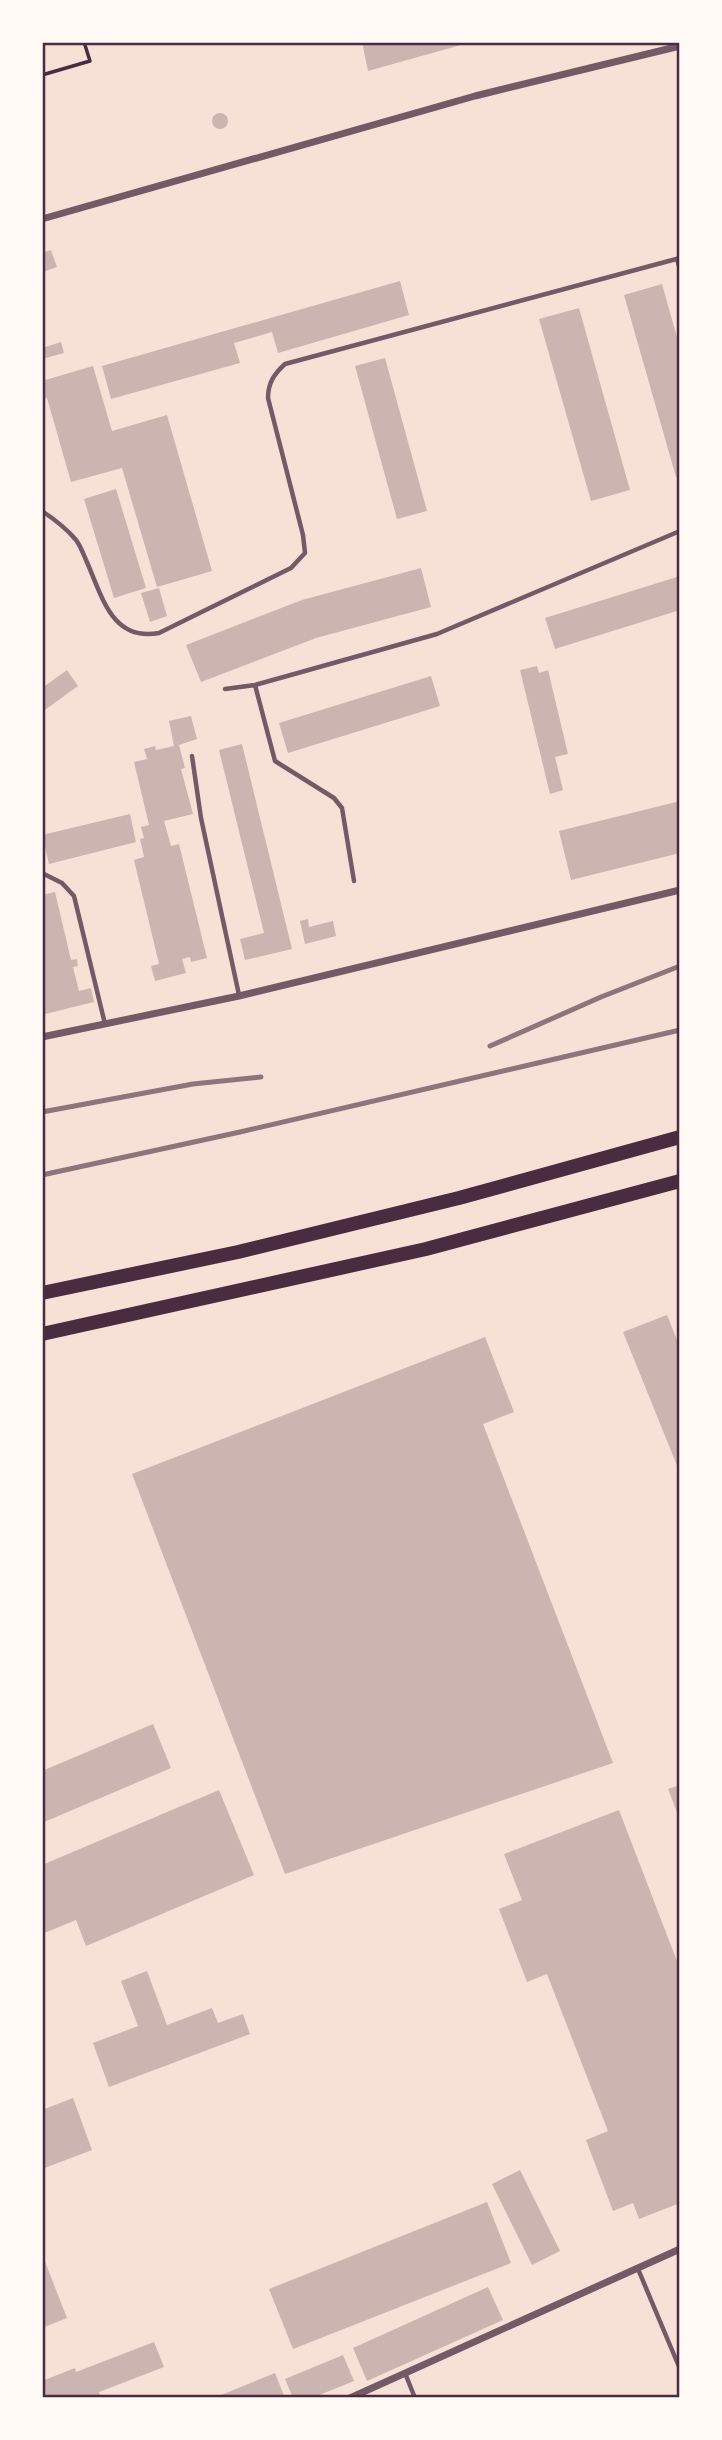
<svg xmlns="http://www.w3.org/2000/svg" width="722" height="2440" font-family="Spectral,serif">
<rect width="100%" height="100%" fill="#f7e1d7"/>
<path fill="#ccb4b1" d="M362,42h106v1l-100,28z
M212 121a8 8 0 1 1 16 0a8 8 0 1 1-16 0Z
M51,250l6,17 -14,5 -1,-19z
M400,281l9,34 -131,38 -6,-21 -38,11 6,20 -129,36 -9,-33z
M662,284l18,64v128l-4,1 -52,-182z
M579,308l51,182 -39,11 -52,-182z
M61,342l3,11 -22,6v-11z
M385,358l42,153 -30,8 -42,-153z
M93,366l19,65 55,-16 45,156 -55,16 -35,-119 -51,14 -24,-84 -5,1v-18z
M116,489l30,99 -32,10 -30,-99z
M421,568l10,39 -115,31 -115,44 -15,-37 116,-45z
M680,576v34l-125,39 -10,-31z
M159,588l8,28 -17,6 -9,-29z
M537,666l2,7 9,-3 20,84 -13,3 8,33 -13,4 -30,-124z
M67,670l11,16 -36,26v-24z
M431,676l9,30 -152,47 -9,-30z
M191,716l6,23 -18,6 6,23 -4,1 12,45 -29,7 7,25 8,-2 28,114 -16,4 -1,-5 -8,2 4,14 -31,8 -4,-15 8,-2 -25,-104 10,-3 -4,-18 4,-1 -3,-11 8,-2 -15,-63 13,-3 -3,-10 11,-3 1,4 18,-4 -5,-25z
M242,744l50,205 -47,11 -5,-21 24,-6 -45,-183z
M680,801v52l-109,27 -12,-49z
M130,814l6,28 -87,22 -7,-29z
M55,892l16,68 6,-1 1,7 -5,1 6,24 12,-3 3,14 -49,12 -3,-12v-107z
M308,919l1,8 24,-6 3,15 -31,8 -5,-23z
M667,1315l13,32v126l-57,-141z
M485,1337l29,75 -31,12 130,339 -328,111 -153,-400z
M153,1724l18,44 -129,55v-52z
M680,1785v35l-12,-31z
M219,1790l35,85 -168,71 -10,-26 -34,14v-69z
M619,1810l61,159v234l-41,16 -6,-16 -20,8 -27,-71 22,-9 -61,-157 -20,8 -28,-73 23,-9 -18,-46z
M147,1971l20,54 45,-17 6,15 25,-9 7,20 -141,53 -16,-44 45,-17 -17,-45z
M73,2098l19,52 -50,19v-59z
M520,2170l40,81 -28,14 -40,-81z
M487,2202l24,61 -218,86 -24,-60z
M42,2254l25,64 -25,10z
M488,2287l15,33 -136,61 -14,-33z
M154,2342l10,25 -65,25 2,6h-59v-17l33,-13 1,4z
M343,2355l11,26 -42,17h-19l-8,-19z
M275,2373l10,25h-71z"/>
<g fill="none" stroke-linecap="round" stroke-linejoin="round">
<path stroke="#4a2c40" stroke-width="3.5" d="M42,75l48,-14 -6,-19"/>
<path stroke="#755966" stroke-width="4.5" d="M677,259l3,11
M42,511c12,8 25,18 34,29 4,5 7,13 10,20 16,35 25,82 73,73l132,-65 14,-15 -2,-18 -35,-137c0,-15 6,-24 17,-34l395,-106
M255,685l20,76 59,37 8,10 12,73
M225,689l30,-4 182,-51 243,-103
M192,756l9,62 38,177
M42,873l20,10 12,13 31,128
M638,2269l42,100
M405,2373l10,25"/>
<path stroke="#755966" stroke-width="7" d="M42,219l433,-123 205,-50
M42,1037l197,-41 441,-106
M350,2398l330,-149"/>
<path stroke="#4a2c40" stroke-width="14" d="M42,1293l196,-41 221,-54 221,-61
M42,1334l384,-85 254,-68"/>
<path stroke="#8f747c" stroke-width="5" d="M490,1046l111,-49 79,-31
M42,1112l151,-28 68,-7
M42,1175l198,-43 440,-102"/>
</g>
<rect width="722" height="2440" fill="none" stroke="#fffaf5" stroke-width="88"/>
<rect x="44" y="44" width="634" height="2352" fill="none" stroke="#4a2c40" stroke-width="2.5"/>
</svg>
